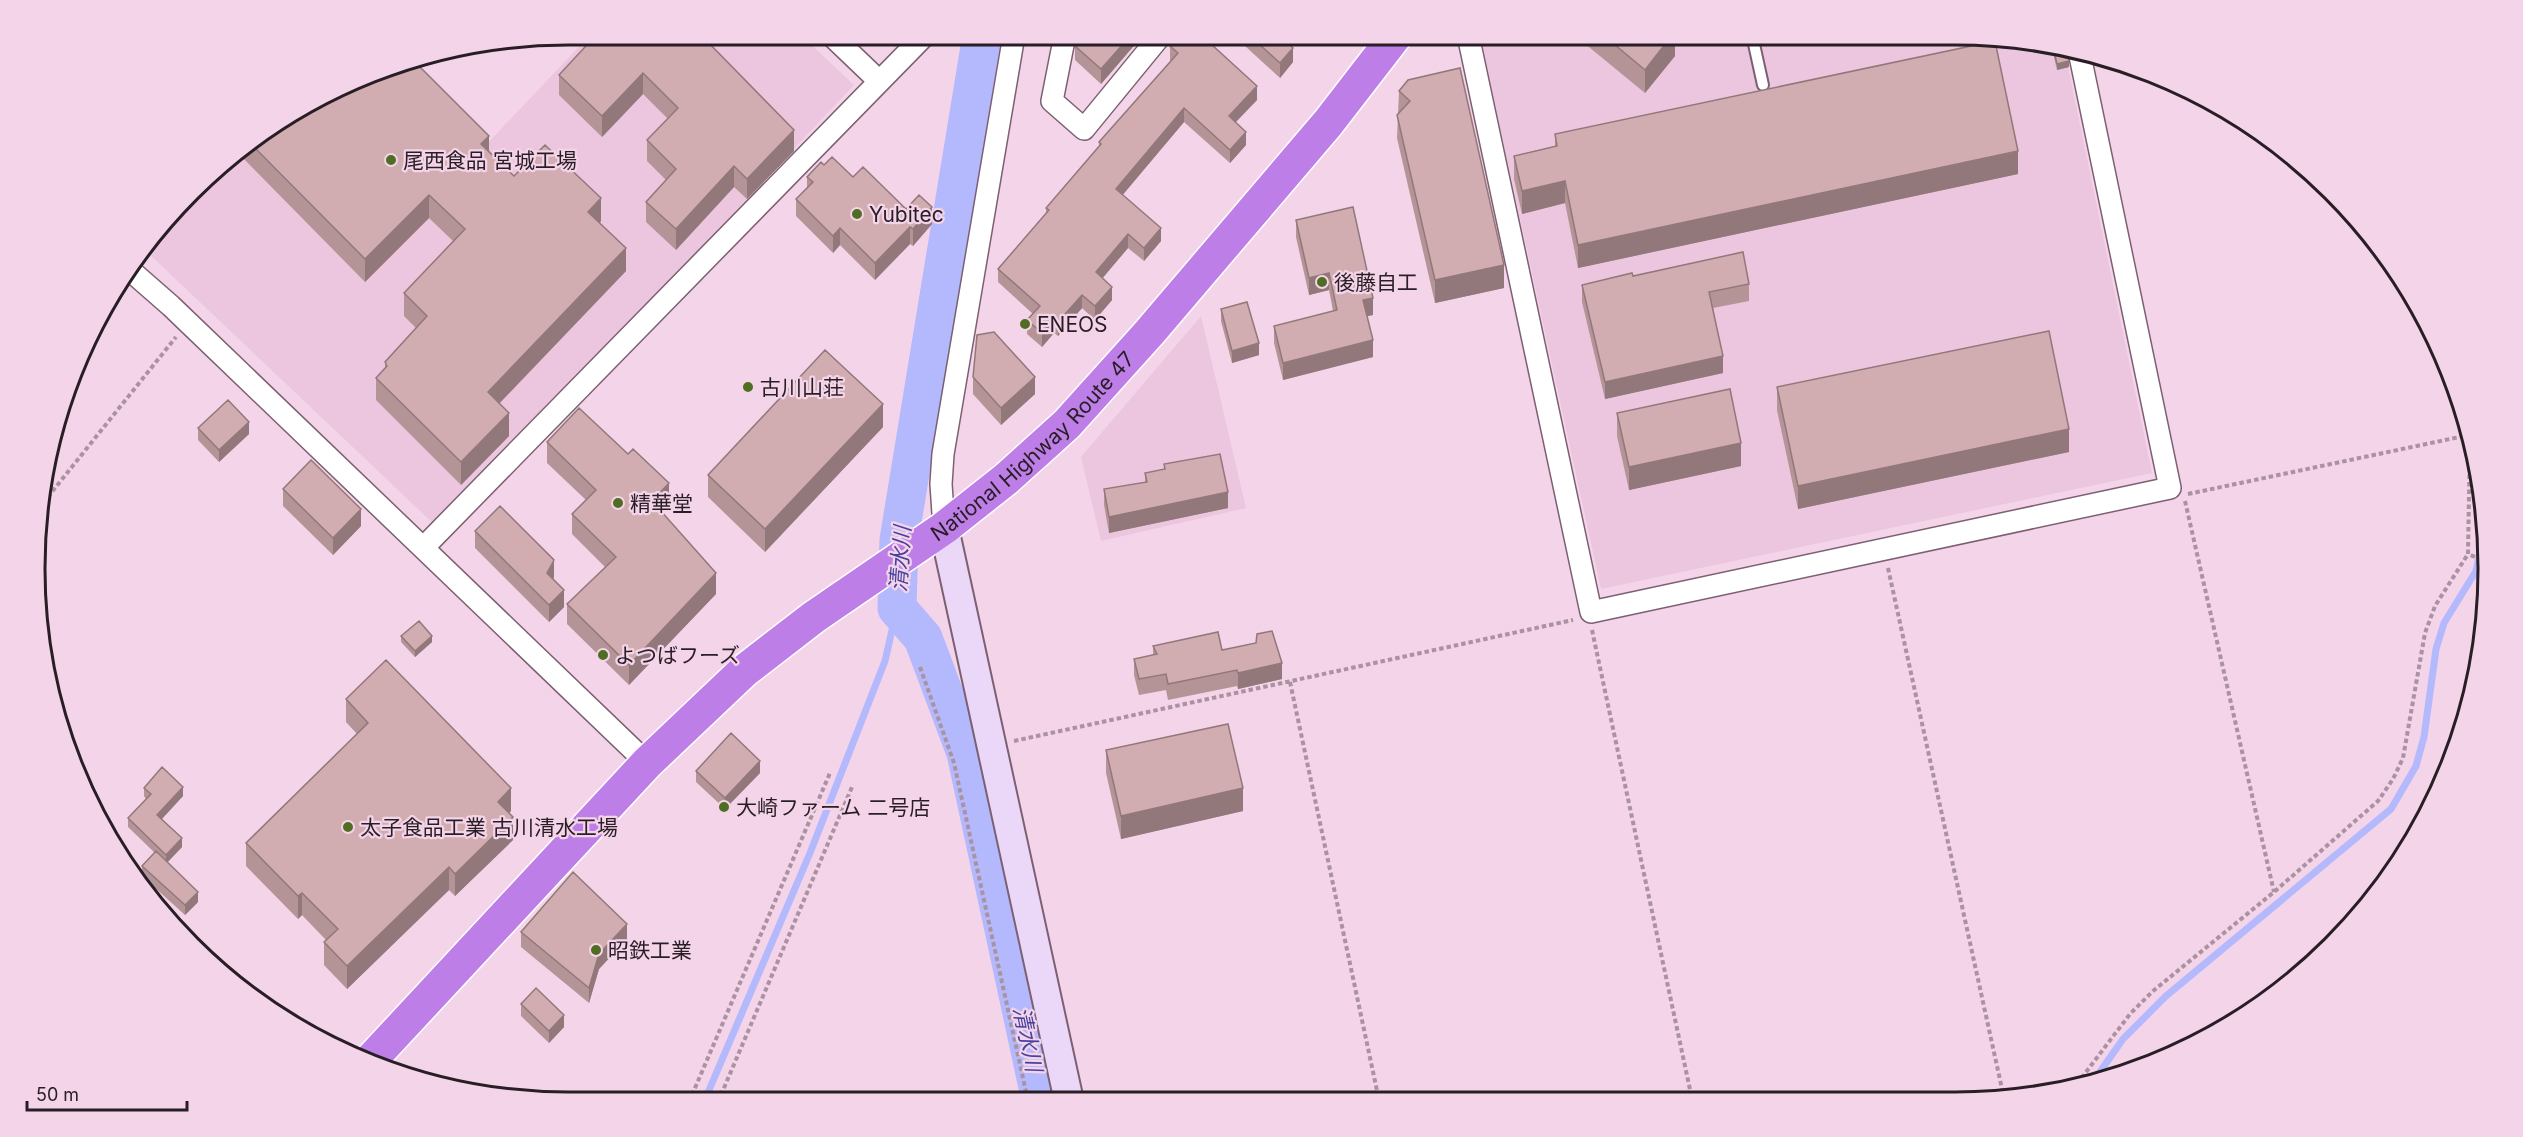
<svg xmlns="http://www.w3.org/2000/svg" width="2523" height="1137" font-family="Inter,'Noto Sans JP',sans-serif">
<rect width="100%" height="100%" fill="#f4d4e8"/>
<path fill="#ecc6de" d="M590,35h211l53,50 -417,442 -290,-275 70,-85 85,-61 182,41z
M1480,35h475l109,12 88,426 -551,116z
M1201,316l45,192 -145,33 -20,-84z"/>
<g fill="none" stroke-linecap="round" stroke-linejoin="round">
<path stroke="#b3b9fc" stroke-width="7" d="M2095,1079l28,-40 43,-43 225,-187 25,-43 8,-29 12,-88 8,-26 32,-52 9,-41
M704,1102l106,-249 75,-192 12,-53"/>
<path stroke="#b3b9fc" stroke-width="39" d="M982,35l-83,505 -2,68 26,30 43,115 75,348"/>
<g stroke="#7c6072" stroke-width="14">
<path id="lane" d="M1752,35l11,50"/>
</g>
<g stroke="#7c6072" stroke-width="24">
<path id="street" d="M831,35l48,46
M1065,35l-13,66 32,28 77,-94
M1468,35l123,577 579,-124 -91,-437
M131,271l40,35 476,457
M944,528l-3,-44 2,-30 71,-419
M423,548l502,-513"/>
</g>
<g stroke="#7c6072" stroke-width="32">
<path id="secondary" d="M944,528l125,573"/>
</g>
<g stroke="#fff" stroke-width="36">
<g id="highway">
<path id="s1" d="M368,1063l279,-300 97,-92 70,-54 130,-89 62,-49 61,-55 82,-91 179,-210 68,-88"/>
</g>
</g>
<path stroke="#aa92a1" stroke-width="4" stroke-dasharray="4.5 3" stroke-linecap="butt" d="M2470,437l-2,117 20,8
M2188,494l281,-59
M2185,501l89,391
M43,503l133,-166
M1888,568l116,530
M1592,630l100,469
M920,667l34,96 74,338
M1290,682l89,418
M1014,741l559,-121
M2077,1084l53,-70 23,-23 121,-99 104,-91 15,-22 10,-21 22,-125 10,-27 33,-52
M689,1102l141,-329
M718,1102l134,-315"/>
<use href="#lane" stroke="#fff" stroke-width="10"/>
<use href="#street" stroke="#fff" stroke-width="21"/>
<use href="#secondary" stroke="#ebd8f8" stroke-width="28"/>
<use href="#highway" stroke="#bd7ee8" stroke-width="33"/>
</g>
<path fill="#b49497" d="M590,34h112v2l92,115 -47,48 -13,-12 -58,63 -30,-28v-20l20,-22 -19,-19v-21l21,-21 -25,-25 -41,43 -43,-42v-20l32,-34 -1,-1z
M1085,34h59l-43,50 -26,-24v-14z
M1232,34h47l14,28 -13,16z
M1312,34h9l-4,5z
M1573,34h102v22l-30,37z
M1170,46l87,54 -21,22 10,23 -16,18 -46,-41 -62,73 39,46 -17,20 -16,-13 -26,30 10,22 -17,20 -13,-12 -24,28 -4,-3 -12,14 -15,-13v-14l6,-6 -35,-32v-13l48,-56v-5l53,-62v-4l72,-81 -1,-1z
M2053,47l16,20 -12,3 -4,-17z
M1408,80l96,208 -69,15 -38,-165 2,-47z
M302,106l187,45 25,25 87,45 -1,2 26,48 -126,132 9,33 -48,49 -85,-85v-22l9,-10v-6l31,-34 -12,-12v-23l49,-52 -24,-23 -64,64 -128,-130z
M1555,134l463,40 -440,94 -13,-65 -43,11 -8,-35v-23l41,-10z
M824,165l29,12 53,32 26,15 -19,22 -3,-2 -35,36 -35,-35 -7,8 -37,-37v-17l11,-11v-11z
M1296,220l77,95 -6,1 6,41 -90,23 -9,-37v-17l59,-15 -4,-21 -20,5 -13,-58z
M1633,276l116,8v17l-36,7 10,65 -118,26 -23,-97v-17z
M1221,309l38,46 -27,8 -11,-42z
M973,377l62,17 -34,31 -28,-31z
M1777,387l292,65 -271,57 -21,-99z
M1617,413l124,53 -112,24 -12,-54z
M883,427l-118,125 -57,-55v-22z
M198,428l51,6 -30,28 -21,-22z
M547,442l122,61 -7,9 54,82 -87,91 -62,-61v-20l38,-37 -33,-33v-20l14,-14 -39,-37z
M1164,464l64,44 -119,25 -5,-28v-16l41,-7v-9l19,-3z
M283,489l78,37 -28,29 -50,-49z
M475,531l79,46 -1,1 11,29 -15,15 -74,-74z
M401,636l31,6 -17,15 -14,-15z
M1153,646l69,4 60,29 -44,10 -1,-3 -69,14 -2,-10 -27,5 -5,-20v-16l19,-4z
M346,699l165,112 -2,2 4,27 -58,56 -6,-6 -102,99 -23,-24v-23l2,-2 -24,-25 -4,4 -52,-53v-23l111,-109 -11,-12z
M1106,750l137,61 -122,28 -15,-66z
M696,771l64,2 -35,36 -29,-27z
M144,788l39,8 -21,23 20,28 -15,15 31,40 -13,13 -43,-39v-10l13,-13 -27,-26v-9l18,-19 -2,-3z
M521,932l106,7 -28,30 -10,34 -68,-56z
M521,1004l43,23 -15,16 -28,-27z"/>
<path fill="#92787b" d="M1132,34h12l-43,50v-15z
M1673,34h2v22l-30,37v-23z
M1293,48v14l-13,16v-15z
M2069,61v6l-12,3v-6z
M643,73v21l-41,43v-21z
M1257,86v14l-28,29v-13z
M1184,108v14l-68,81v-14z
M794,130v21l-47,48v-20z
M1246,132v13l-16,18v-13z
M489,136v23l-8,-15z
M2018,151v23l-440,94v-23z
M734,166v21l-58,63v-21z
M1565,181v22l-43,11v-23z
M429,195v23l-64,64v-23z
M601,198v23l-13,14v-23z
M932,207v17l-19,22v-17z
M910,227v17l-35,36v-17z
M840,228v17l-7,8v-17z
M1161,228v13l-17,20v-13z
M1128,234v14l-32,38v-14z
M626,248v23l-138,144v-23z
M1504,265v23l-69,15v-23z
M1329,273v17l-20,5v-17z
M1112,287v13l-17,20v-14z
M1082,295v13l-24,28v-14z
M1373,298v17l-10,2v-17z
M1054,319v14l-12,14v-14z
M1373,340v17l-90,23v-17z
M1259,343v12l-27,8v-12z
M1723,356v17l-118,26v-17z
M1035,377v17l-34,31v-17z
M883,404v23l-118,125v-23z
M509,413v23l-48,49v-23z
M249,422v12l-30,28v-12z
M2069,429v23l-271,57v-23z
M1741,443v23l-112,24v-23z
M669,483v20l-17,19v-21z
M1228,492v16l-119,25v-16z
M361,509v17l-28,29v-17z
M554,560v17l-7,13v-17z
M716,573v21l-87,91v-20z
M564,590v17l-15,15v-17z
M432,636v6l-17,15v-6z
M1282,663v16l-44,10v-16z
M760,761v12l-35,36v-11z
M183,787v9l-26,28v-9z
M511,788v23l-13,13v-22z
M1243,788v23l-122,28v-23z
M513,817v23l-58,56v-22z
M182,838v9l-16,17v-9z
M449,867v23l-102,99v-23z
M198,892v10l-13,13v-10z
M302,893v22l-4,4v-23z
M627,924v15l-28,30 -10,34v-15l10,-34z
M564,1015v12l-15,16v-12z"/>
<path fill="#d1acb0" stroke="#92787b" stroke-width="1.5" d="M597,34h103l94,96 -47,49 -13,-13 -58,63 -30,-27 30,-33 -29,-29 31,-32 -35,-35 -41,43 -43,-41z
M1085,34h47l-31,35 -26,-23z
M1180,34h20l57,52 -28,30 17,16 -16,18 -46,-42 -68,81 45,39 -17,20 -16,-14 -32,38 16,15 -17,19 -13,-11 -24,27 -4,-3 -12,14 -15,-13 13,-14 -42,-37 51,-59 -3,-2 55,-64 -2,-2 79,-89 -8,-7z
M1248,34h31l14,14 -13,15z
M1602,34h71l-28,36z
M1995,41l23,110 -440,94 -13,-64 -43,10 -8,-35 43,-10 -2,-12z
M2060,45l7,2 2,14 -12,3 -4,-17z
M413,60l76,76 -8,8 33,32 31,-31 56,53 -13,14 38,36 -138,144 21,21 -48,49 -85,-84 11,-12 -2,-4 42,-46 -23,-23 61,-64 -36,-34 -64,64 -115,-116 52,-37 95,-43z
M1460,68l44,197 -69,15 -38,-165 13,-14 -11,-10 9,-11z
M832,157l21,20 10,-10 43,42 13,-14 13,12 -19,22 -3,-2 -35,36 -35,-35 -7,8 -37,-37 17,-17 -6,-5 14,-15 3,3z
M1353,207l20,91 -10,2 10,40 -90,23 -9,-37 63,-16 -8,-37 -20,5 -13,-58z
M1743,252l6,32 -40,8 14,64 -118,26 -23,-97 50,-12 1,3z
M1247,302l12,41 -27,8 -11,-42z
M2049,331l20,98 -271,57 -21,-99z
M994,332l41,45 -34,31 -28,-31 4,-42z
M825,350l58,54 -118,125 -57,-54z
M1730,389l11,54 -112,24 -12,-54z
M228,400l21,22 -30,28 -21,-22z
M579,408l49,46 5,-5 36,34 -17,18 64,72 -87,92 -62,-61 49,-47 -44,-43 24,-24 -49,-48z
M1220,454l8,38 -119,25 -5,-28 43,-7 -2,-9 20,-4 -1,-5z
M311,460l50,49 -28,29 -50,-49z
M500,506l54,54 -7,13 17,17 -15,15 -74,-74z
M419,621l13,15 -17,15 -14,-15z
M1272,631l10,32 -44,10 -1,-3 -69,14 -2,-10 -27,5 -5,-20 23,-5 -4,-8 65,-14 4,18 34,-7 1,-9z
M386,660l125,128 -13,14 15,15 -58,57 -6,-7 -102,99 -23,-24 14,-13 -36,-36 -4,3 -52,-53 122,-120 -22,-24z
M1228,724l15,64 -122,28 -15,-66z
M731,733l29,28 -35,37 -29,-27z
M162,767l21,20 -26,28 25,23 -16,17 -38,-37 23,-24 -7,-6z
M156,851l42,41 -13,13 -43,-39z
M573,872l54,52 -28,30 -10,34 -68,-56z
M536,988l28,27 -15,16 -28,-27z
M2256,1000h9l-9,6z"/>
<g fill="#4f6e24" stroke="#f4d4e8" stroke-width="2">
<circle cx="391" cy="160" r="6"/>
<circle cx="857" cy="214" r="6"/>
<circle cx="1322" cy="282" r="6"/>
<circle cx="1025" cy="324" r="6"/>
<circle cx="748" cy="387" r="6"/>
<circle cx="618" cy="503" r="6"/>
<circle cx="603" cy="655" r="6"/>
<circle cx="724" cy="807" r="6"/>
<circle cx="348" cy="827" r="6"/>
<circle cx="596" cy="950" r="6"/>
</g>
<g text-anchor="middle" dominant-baseline="central" stroke-width="4.5" stroke-linejoin="round" paint-order="stroke">
<g font-size="21" fill="#291e25" stroke="#f4d4e8" text-anchor="start">
<text x="403" y="160">尾西食品 宮城工場</text>
<text x="869" y="214">Yubitec</text>
<text x="1334" y="282">後藤自工</text>
<text x="1037" y="324">ENEOS</text>
<text x="760" y="387">古川山荘</text>
<text x="630" y="503">精華堂</text>
<text x="615" y="655">よつばフーズ</text>
<text x="736" y="807">大崎ファーム 二号店</text>
<text x="360" y="827">太子食品工業 古川清水工場</text>
<text x="608" y="950">昭鉄工業</text>
</g>
<g font-size="21" fill="#291e25" stroke="#f4d4e8">
<text stroke="none"><textPath href="#s1" startOffset="910">National Highway Route 47</textPath></text>
</g>
<g font-size="22" font-style="italic" fill="#4642a0" stroke="#f4d4e8">
<text transform="translate(900 559) rotate(-86)">清水川</text>
<text transform="translate(1028 1039) rotate(78)">清水川</text>
</g>
</g>
<path d="M0 0H2523V1137H0ZM568 45H1955A523 523 0 0 1 2478 568V569A523 523 0 0 1 1955 1092H568A523 523 0 0 1 45 569V568A523 523 0 0 1 568 45Z" fill="#f4d4e8" fill-rule="evenodd"/>
<path fill="none" stroke="#291e25" stroke-width="3" d="M568 45H1955A523 523 0 0 1 2478 568V569A523 523 0 0 1 1955 1092H568A523 523 0 0 1 45 569V568A523 523 0 0 1 568 45Z"/>
<path d="M27 1101v9h160v-9" fill="none" stroke="#291e25" stroke-width="3"/>
<text x="36" y="1101" font-size="18" fill="#291e25" stroke="#f4d4e8" stroke-width="4.5" paint-order="stroke">50 m</text>
</svg>
